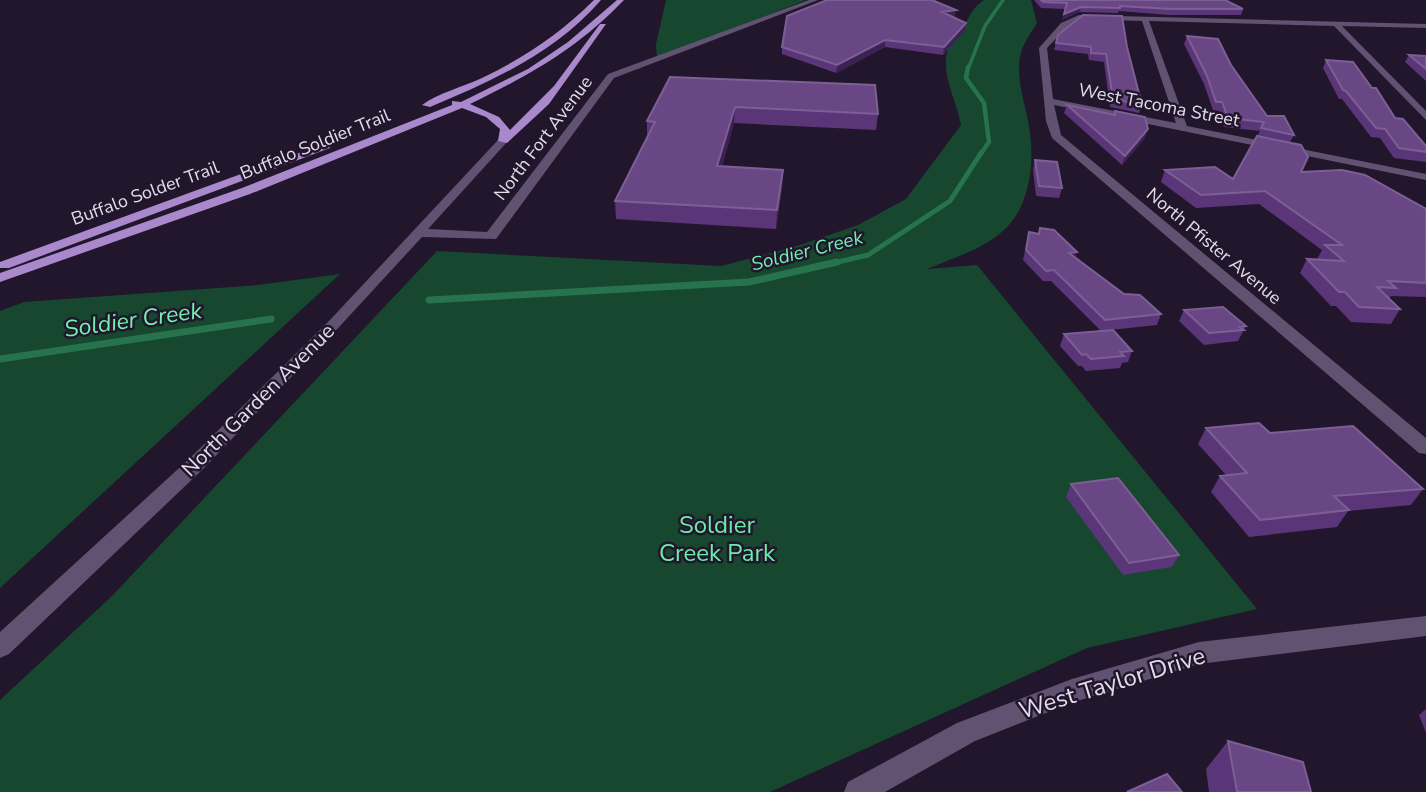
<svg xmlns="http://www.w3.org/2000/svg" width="1426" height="792" font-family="'Nunito Sans',sans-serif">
<rect width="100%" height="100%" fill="#21162c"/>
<path fill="#17472f" d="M666,0h140l-149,58 -1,-14z
M984,0h47l6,23c-7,11 -15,22 -17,34 -4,23 5,46 9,69 6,35 2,80 -26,105 -20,18 -52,28 -76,38l50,-4 280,344 -170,39 -317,144h-770v-92l112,-104 325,-345 284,15 73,-19 64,-22 48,-26 55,-74c-5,-28 -26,-60 -8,-86 3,-5 8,-8 11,-13 6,-11 9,-19 20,-26z
M340,274l-340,314v-277l24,-9 234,-17z"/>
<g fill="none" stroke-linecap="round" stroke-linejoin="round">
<path stroke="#26734d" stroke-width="3.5" d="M968,69l17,-43 18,-26"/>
<path stroke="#26734d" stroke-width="4.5" d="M968,67l-2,11 18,25 5,39 -9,13"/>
<path stroke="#26734d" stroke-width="5" d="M829,264l39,-9 82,-54 31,-48"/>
<path stroke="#26734d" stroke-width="7" d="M429,300l320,-18 88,-20
M0,359l271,-40"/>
<path fill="#625272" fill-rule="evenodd" d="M809,0h9l-204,78 -118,161 -74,-2 -82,89 -137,143 -194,185 -9,4v-26l189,-173 141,-139 169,-181 9,2 -80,88 59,3 121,-158z
M1079,15l347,9v4l-84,-2 84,85v9l-92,-94 -185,-5 38,105 239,48v6l-372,-75 7,30 365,303v16l-7,-1 -367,-315 -6,-17 -7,-73 22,-25zM1080,19l62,2 34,102 -123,-24 -6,-51 20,-21z
M1426,616v20l-227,28 -125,38 -99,39 -90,51h-41l4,-10 109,-59 115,-44 127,-37z"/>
<path fill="#a988cb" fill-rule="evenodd" d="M594,0h7c-45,52 -108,81 -171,107l-8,-2c16,-12 41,-18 60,-27 42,-20 79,-45 112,-78z
M617,0h7c-46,48 -94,75 -154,104l29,13 11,13 44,-44 46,-62h6l-57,80 -42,39 -9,-2 2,-12 -14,-12 -24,-9 -212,86 -250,88v-9l242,-85 210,-83v-4l9,1 67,-33 40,-27z
M326,143l4,1v4l-321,120h-9v-6z"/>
</g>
<path fill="#5a3679" d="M1034,0h191l18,9 -2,6h-72l-50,-4 -1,2 -39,-1 -17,8 3,-11 -24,-1z
M956,10l-2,7 12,6 -1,7 -22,25 -58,-8 -49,26 -54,-19v-7z
M1058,35l69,12 15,58 -3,8 -29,-6 -6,-45 -15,-2 -1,-6 -34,-4z
M1187,36l44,29 36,51 27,19 -4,7 11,30 125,37v88l-35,-1 -2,3 11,10 -9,15 -40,-2 -15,-16h-5l-31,-33 7,-14 11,1 -1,-1 5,-9 -63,-46 -63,4 -35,-26 4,-12 68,9 27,-48 -36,-4 -5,-16 -6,-1 -9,-26 -20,-40z
M1409,55l17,1v25l-21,-19z
M1326,60l46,28 23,30 31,28v16l-32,-4 -14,-20 -9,-1 -29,-38h-3l-16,-31z
M670,77l208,37 -2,16 -142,-7 -12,43 61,4 -1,17 -6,42 -160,-10 -1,-18 32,-65v-15z
M1067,105l46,9 2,-3 30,27 -23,27 -58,-52z
M1035,160l27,28 -3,10 -23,-2 -3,-26z
M1029,232l46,26 49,36 37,20 -4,11 -56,6 -50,-50h-8l-20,-21z
M1184,310l62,16 -8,15 -34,4 -25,-24z
M1064,334l68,17 -4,11 -6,1 -2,5 -34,3 -4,-5h-4l-18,-20z
M1206,428l64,5 153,56 -12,16 -63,6 -11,16 -88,10 -38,-45 9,-16 6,-1 -28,-31z
M1071,484l108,71 -7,12 -49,8 -57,-78z
M1426,709v24l-7,-18z
M1228,741l83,51h-102l-3,-23z"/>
<path fill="#3d2155" d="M1081,7l-2,5 -17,8 2,-6z
M956,10l-2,7 -12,-5z
M966,23l-1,7 -22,25 1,-8z
M885,40v7l-49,26 1,-8z
M735,107l-1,16 -17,61v-18z
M1148,129l-3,9 -23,27 3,-9z
M783,170l-1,17 -6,42 1,-19z
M1077,252l-3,10 -5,-9z"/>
<path fill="#694785" stroke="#7c5f95" stroke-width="2" d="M827,0h105l24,10 -14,2 24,11 -22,24 -59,-7 -48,25 -55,-18 5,-31z
M1041,0h184l18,9h-72l-51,-3v2l-39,-1 -17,7 3,-11 -24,-1z
M1083,15l39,1 5,31 15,58 -29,-6 -7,-45 -15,-1v-6l-35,-4 2,-8z
M1187,36l31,3 13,26 36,51h17l10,19 -33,-7 3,-6 -36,-4 -6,-16h-6l-9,-26z
M1409,55l17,1v13z
M1326,60l27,2 19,26h4l19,30 8,1 23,27v6l-27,-4 -14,-19 -9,-1 -30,-37 -3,-1z
M670,77l205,8 3,29 -143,-7 -18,59 66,4 -6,40 -162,-9 40,-79 -8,-1z
M1067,105l48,10v-4l30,6 3,12 -23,27z
M1257,136l44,9 7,12 -7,15 41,-2 23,5 61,34v74l-38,-2 8,7 -19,-1 23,22 -41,-2 -14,-15h-6l-32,-33 37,2 -19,-16h17l-77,-54 -64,4 -36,-25 50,-3 18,12z
M1035,160l22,2 5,26 -23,-2z
M1040,228l14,2 23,22 -8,1 55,41 16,1 21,19 -56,6 -51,-50 -8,1 -20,-21 3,-18 10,2z
M1223,307l23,19 -6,1 4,3 -35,3 -25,-23z
M1113,330l19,21 -12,1 4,4 -33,3 -5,-5 -4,1 -18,-21z
M1259,423l11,10 83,-7 70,63 -89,7 15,14 -89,10 -40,-44 27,-3 -41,-45z
M1118,478l61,77 -50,8 -58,-79z
M1228,741l75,21 8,30h-74z
M1167,774l15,18h-55z"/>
<g text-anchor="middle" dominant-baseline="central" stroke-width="5" stroke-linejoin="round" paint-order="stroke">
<g font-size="18" fill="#e3dceb" stroke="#21162c">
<text transform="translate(1159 105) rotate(11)">West Tacoma Street</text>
<text transform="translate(543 138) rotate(-53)">North Fort Avenue</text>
<text transform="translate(315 144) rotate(-22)">Buffalo Soldier Trail</text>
<text transform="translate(145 193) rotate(-20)">Buffalo Solder Trail</text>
<text transform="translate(1214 246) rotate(40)">North Pfister Avenue</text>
</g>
<g font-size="19" font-style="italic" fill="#71f2af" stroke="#21162c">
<text transform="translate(807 251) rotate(-14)">Soldier Creek</text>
</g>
<g font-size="21" fill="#e3dceb" stroke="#21162c">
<text transform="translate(258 400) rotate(-45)">North Garden Avenue</text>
</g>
<g font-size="23" font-style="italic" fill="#71f2af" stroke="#21162c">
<text transform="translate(133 320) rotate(-8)">Soldier Creek</text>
</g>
<g font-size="24" fill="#6bedaa" stroke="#21162c">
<text x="717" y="525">Soldier<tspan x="717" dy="28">Creek Park</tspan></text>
</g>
<g font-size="24" fill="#e3dceb" stroke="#21162c">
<text transform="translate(1112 683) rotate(-17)">West Taylor Drive</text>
</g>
</g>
</svg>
